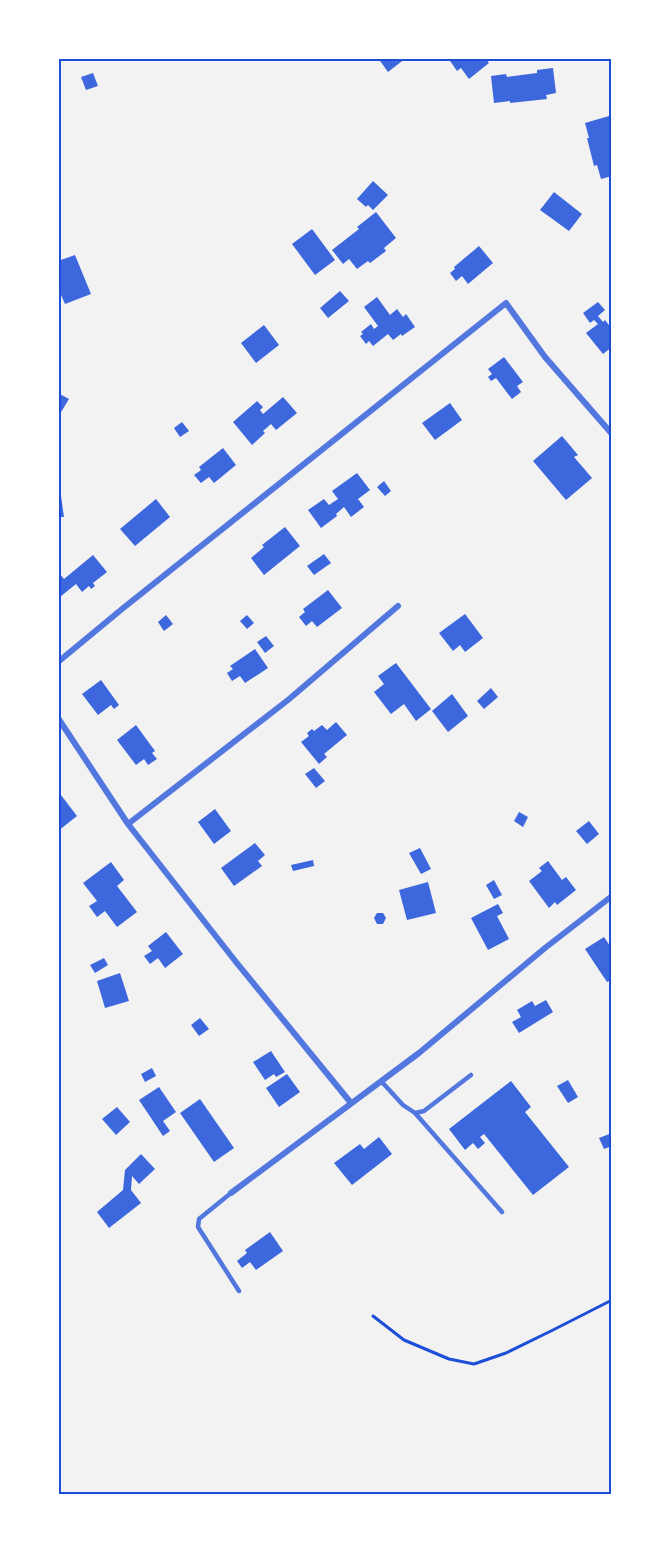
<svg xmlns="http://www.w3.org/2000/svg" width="670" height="1553" font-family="'Varela Round',sans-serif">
<rect width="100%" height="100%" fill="#f2f2f2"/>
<path fill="#3d67dc" d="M378,58h28l-18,14z
M448,58h37l4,5 -20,16 -8,-11 -4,3z
M553,68l3,25 -10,2 1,4 -37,4v-2l-16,2 -3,-27 15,-2 1,3 30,-4v-3z
M93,73l5,13 -12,4 -5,-13z
M609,116l3,9v51l-11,3 -4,-14 -3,1 -7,-28h2l-4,-15z
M373,181l15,14 -15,15 -5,-5 -2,2 -9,-8z
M554,192l28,22 -13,17 -29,-21z
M376,212l20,26 -12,10 2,3 -16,12 -2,-2 -11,8 -8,-10 -6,5 -11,-14 27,-21 -2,-2z
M312,229l23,31 -20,15 -23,-31z
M479,246l14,17 -25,21 -6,-8 -6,5 -6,-8 5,-4 -1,-2z
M75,255l16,39 -26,10 -7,-16v-13l2,-1 -2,-13z
M340,291l9,10 -21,17 -8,-10z
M377,297l13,18 7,-6 6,8 3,-3 9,13 -13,9 -1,-2 -8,6 -5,-6 -15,12 -4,-5 -3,3 -6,-8 3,-2 -2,-2 10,-8 3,5 4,-3 -14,-19z
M598,302l7,8 -7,6 5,6 2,-2 7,9v18l-9,7 -17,-21 12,-9 -4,-4 -4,3 -7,-10z
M264,325l15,20 -23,18 -15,-20z
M504,357l19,25 -6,4 4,6 -9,7 -16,-21 -5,3 -3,-4 4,-3 -4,-5z
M58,393l11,6 -11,18z
M283,397l14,16 -21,17 -5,-6 -8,7 2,2 -13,12 -19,-23 24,-21 6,6 -3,3 3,4z
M450,403l12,17 -27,20 -13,-17z
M182,422l7,9 -9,6 -6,-9z
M562,436l16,19 -4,2 18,21 -26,22 -33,-39z
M223,448l13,17 -22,18 -5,-6 -8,6 -7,-8 7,-5 -2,-3z
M357,473l13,17 -12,9 6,8 -13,10 -7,-10 -8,7 1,2 -16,12 -13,-18 16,-11 5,6 9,-6 -6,-8z
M384,481l7,10 -6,5 -8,-9z
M61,496l3,21h-6v-20z
M156,499l14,18 -35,29 -15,-17z
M285,527l15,19 -36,29 -13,-17 13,-11 -2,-2z
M324,554l7,9 -17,12 -7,-9z
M93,555l14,17 -14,11 2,3 -4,3 -2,-3 -7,6 -6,-8 -16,13 -2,-2v-23l6,7z
M328,590l14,18 -25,19 -5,-6 -6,5 -7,-9 6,-5 -2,-3z
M465,614l18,24 -18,14 -5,-7 -7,6 -14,-18z
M166,615l7,9 -9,7 -6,-9z
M247,615l7,8 -7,6 -7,-8z
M266,636l8,10 -9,7 -8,-11z
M255,649l13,19 -23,15 -5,-7 -8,5 -5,-8 6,-4 -3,-3z
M396,663l35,46 -15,12 -12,-17 -13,10 -17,-22 10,-8 -6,-8z
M101,680l18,25 -5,4 -3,-4 -13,10 -16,-21z
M491,688l7,9 -14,12 -7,-8z
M452,694l16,22 -20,16 -16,-21z
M336,722l11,13 -23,19 3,3 -8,7 -18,-22 8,-6 -2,-3 5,-4 2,2 8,-6 5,5z
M136,725l19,26 -3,2 5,6 -9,6 -4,-6 -8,6 -19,-25z
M314,768l11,13 -9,7 -11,-14z
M61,795l16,21 -19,15v-35z
M215,809l16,22 -17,13 -16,-22z
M519,812l9,5 -5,10 -9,-6z
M589,821l10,13 -12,10 -11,-13z
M255,843l10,12 -7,6 4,5 -28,20 -13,-18z
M420,848l11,21 -10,5 -12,-21z
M313,860l1,6 -21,5 -2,-6z
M548,861l14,19 4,-3 10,13 -19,15 -2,-3 -6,6 -20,-27 13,-10 -3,-3z
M111,862l13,18 -7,6 20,26 -20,15 -12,-16 -8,6 -8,-11 8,-5 -14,-18z
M494,880l8,15 -8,4 -8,-14z
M428,882l8,31 -29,7 -8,-30z
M498,904l5,9 -6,3 12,23 -21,11 -17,-32z
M377,913h6l3,5 -3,6h-6l-3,-6z
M166,932l17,22 -18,14 -7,-10 -8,6 -6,-8 8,-5 -4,-5z
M604,937l8,12v31l-5,2 -22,-33z
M104,958l4,7 -13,8 -5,-8z
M120,973l9,28 -24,7 -8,-27z
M546,1000l7,12 -34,21 -7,-11 9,-5 -4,-7 15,-9 3,5z
M200,1018l9,11 -10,7 -8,-11z
M271,1051l14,21 -9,5 -2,-3 -9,6 -12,-18z
M152,1068l4,8 -11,6 -4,-8z
M287,1074l13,18 -21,15 -13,-19z
M568,1080l10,17 -10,6 -11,-17z
M511,1081l20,26 -6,5 44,55 -36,28 -49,-61 -4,3 5,6 -7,6 -5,-6 -8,7 -16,-21z
M159,1087l17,25 -13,9 7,10 -7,5 -24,-36z
M200,1099l34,49 -20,14 -34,-49z
M117,1107l13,15 -14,13 -14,-16z
M612,1133v13l-8,3 -5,-11z
M379,1137l13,17 -40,31 -18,-22 26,-19 4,5z
M141,1154l14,15 -16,15 -7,-8 -1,14 10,13 -32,25 -12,-16 26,-22 2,-20z
M270,1232l13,19 -27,19 -6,-8 -8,6 -5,-7 10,-8 -2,-3z"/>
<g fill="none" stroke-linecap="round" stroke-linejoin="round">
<path stroke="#1d4ed8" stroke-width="3" d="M373,1316l31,24 45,19 25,5 32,-11 47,-23 59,-30"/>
<path stroke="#5277de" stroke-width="4.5" d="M381,1081l22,24 12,8 9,-2 47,-36
M415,1113l87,99
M231,1193l-32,26 -1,8 41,64"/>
<path stroke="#5277de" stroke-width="6" d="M58,662l64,-53 384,-306 39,54 67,77
M58,718l70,106 108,138 115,141
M128,824l160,-124 110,-94
M231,1193l188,-140 126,-105 67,-52"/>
</g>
<rect width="670" height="1553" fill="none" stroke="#ffffff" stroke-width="120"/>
<rect x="60" y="60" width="550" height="1433" fill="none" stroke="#1d4ed8" stroke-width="2"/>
</svg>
